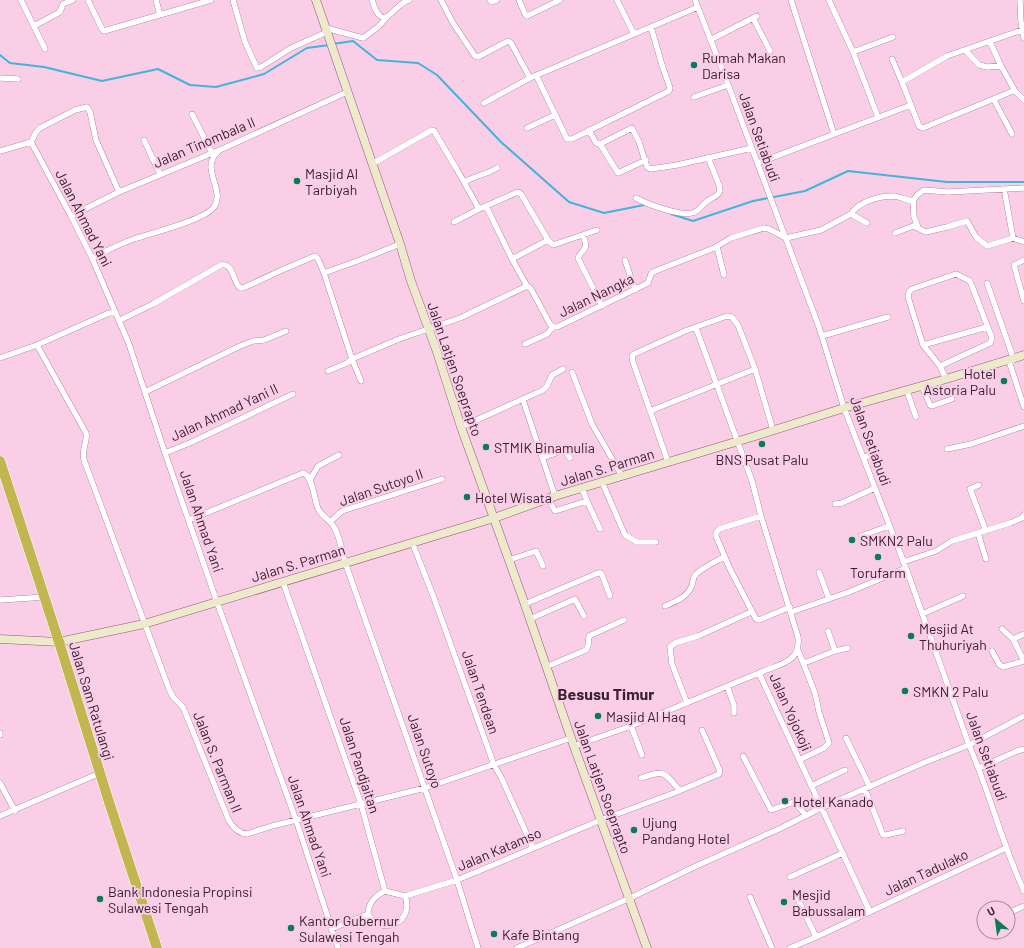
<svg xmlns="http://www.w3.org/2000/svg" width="1024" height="948" font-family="Barlow,sans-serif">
<rect width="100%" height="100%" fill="#facee7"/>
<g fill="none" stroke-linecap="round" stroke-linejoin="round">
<path stroke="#42b4d9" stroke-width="2" d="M333,44l20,-3 24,19 41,3 19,12 64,67 68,60 35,11 40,-8
M0,55l10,8 34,4 58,14 56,-12 32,16 26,2 48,-13 43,-26 22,-3
M671,214l22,7 60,-20 52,-10 43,-20 99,11h77"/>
<g stroke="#96567e" stroke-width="6">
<path id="street" d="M21,0l24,49
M88,0l14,29 2,2 107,-31
M156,0l4,15
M233,0l12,42 12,26 4,-1 30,-19 36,-16
M372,0c3,8 4,15 12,18 10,-4 14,-15 25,-18
M441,0l12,23 22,33 3,1 30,-16 3,2 19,35 168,-71
M490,0l2,2 5,-2
M519,0l6,14 2,2 33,-16
M617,0l17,34
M695,0l29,74 95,253 25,81 62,160 63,177c21,48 33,99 55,146
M791,0l43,134
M829,0l24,52 25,65
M1020,0l1,22 3,16
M753,18l17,33
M34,26l26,-14 3,-8 10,-4
M326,28l37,10 15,-11 9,-10
M710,40l47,-24
M990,42l11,24
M965,50l14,15 8,2 14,-1 14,25
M853,52l40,-15
M892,59l10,23
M536,75l31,64h5l97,-48 1,-3 -2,-6 -6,-17 -11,-38
M0,78l18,1
M694,97l34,-12
M994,100l18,34
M484,103l46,-25
M911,105l8,21 4,2 90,-37 3,1 8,8
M192,114l20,39
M527,128l28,-13
M589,130l7,13 4,1 32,-16 7,14 8,25 4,2 26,-4 75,-17
M144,140l16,34
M31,142l40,74 21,42 37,86 36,109 52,149 79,218 42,128
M31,142l5,-10 4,-4 35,-18 12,-3 3,5 6,28 23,52
M600,144l18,29 28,-13
M0,151l31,-9
M758,163l153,-58 -9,-23 45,-26 75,-26
M372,164l60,-34 2,1 22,37 23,41 39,-17 3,2 27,46 5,5 44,-15
M464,182c11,-6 23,-8 33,-14
M1005,194l8,44
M636,198c11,6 47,20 59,14 4,-2 7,-7 11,-10 5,-5 11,-4 14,-11l-1,-6 -11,-28
M913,201l4,-6 7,-5 24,2 76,-4
M486,206l26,53
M851,214c8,-13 29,-18 43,-18 6,1 13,4 19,5l1,16 4,10
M71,216l48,-24 103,-43 125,-57
M454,222l25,-13
M895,233l18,-7 13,6 21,-5 20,-6 9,16 11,9 26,-8 11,4
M583,235c6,17 1,11 -5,23l24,48
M717,247l7,28
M92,258c14,-7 27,-14 42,-19 17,-6 71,-19 80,-32 12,-17 -15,-39 4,-55
M625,260l10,30
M1024,260l-10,5 10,36
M324,273l36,-13 40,-16
M987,283l27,77
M527,286l-15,-27 36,-19
M120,320l33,-16 68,-39c12,-3 12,17 19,23h3l39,-18 33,-14 3,3 6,14 28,86 47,-20 61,-21 67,-32 4,3 19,35 3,3h4l91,-44 3,-9 2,-2 61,-24 17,-10 33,-10 5,1 17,9 35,-8 30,-16 16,9 -3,-2
M696,328l56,153 9,35 37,121c3,26 -19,27 -39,36l111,239
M822,336l66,-19
M525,344l22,-10 6,-7
M37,345l49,88c2,9 -5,16 -2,27l85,229 4,8 10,10 46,114c4,6 11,13 18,13l25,-8 153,-38 146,-50
M923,345l64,-18
M0,358l37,-13 72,-32h7
M1009,361l15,46
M940,366l50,-23 2,-5 -22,-57 -14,-7 -44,15 -3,3 -1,5 15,48 17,21 6,13
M328,371l19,-8 5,-4 9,22
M572,372l20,52 30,52
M922,386l8,19 2,1 20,-7
M907,391l9,26
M145,392l95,-46 13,-5 11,-1 22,-9
M523,400l32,96
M650,411l105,-42 18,61
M461,427l82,-37 4,-4 5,-11 11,-6
M947,449l24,-5 53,-18
M165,453l27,-11 101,-48
M864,457l8,-2
M542,458l22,-8 6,8
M668,462l-35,-100 -1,-6 2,-2 51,-23 42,-15 5,1 6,8 17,44
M310,480l8,-14 21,-11
M602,482l23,53 12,7h19
M979,485l-9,4 16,42
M582,488l5,13
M548,498l7,13 32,-10 13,28
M835,504l7,-1 33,-15
M761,516l-42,13 -3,4v3l14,33 26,50 3,1 31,-13
M189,520l114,-47c9,2 11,24 14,33 4,12 12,12 17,21 6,10 8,24 11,35l112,318 21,68
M330,522l12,-11 100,-32
M978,533l8,26
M861,536l28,-10
M412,542l22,56 60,167 8,14 31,69
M509,560l27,-9 7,15
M903,562l33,-11 16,-10 58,-18 12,-5 2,-3
M819,572l10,27
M283,582l78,222 6,22 18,65c-9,4 -17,12 -17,23l-37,15
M0,600l45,-3
M525,604l73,-31h3l1,2 8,21
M665,606c10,-4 23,-9 27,-21 1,-4 1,-8 4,-11 8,-7 19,-12 28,-17
M791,612l58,-20 57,-24
M922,614l41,-18
M530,619l45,-20 9,17
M1002,629l11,10 11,22
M828,631l7,20
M1013,639l11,-5
M798,650l17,43 4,19 10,31 -5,5 -25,12
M992,651l7,13 4,3 21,-6
M804,663l31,-12 13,-3
M546,667l40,-17 2,-4 1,-10 35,-16
M727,686l7,19v8
M687,703l-15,-39 -2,-17 5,-4 23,-7 53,-24
M631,726l11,29
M0,733v2
M846,738l24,49
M574,746l57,-20 128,-53
M743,756l28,54 23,-8 12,13
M979,768l38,-17 7,-2
M641,778c23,-8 23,-7 38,12
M0,783l15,28
M811,786l34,-16
M865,789l18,46h3l17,-4
M0,816l100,-43
M790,877l53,-24
M385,891l20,5 52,-16 144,-60 73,-27 45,-19 1,-3 -18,-41
M750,897l22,51
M798,899l18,38
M1008,913l16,-7
M368,914c15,25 47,6 37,-18
M517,948l113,-50 64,-31 85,-38 42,-21 102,-45 46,-18 55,-29
M790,948l26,-11 190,-89"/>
</g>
<g stroke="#96567e" stroke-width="9">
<path id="secondary" d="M316,0l84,244 11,37 25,68 25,78 62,172 48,139 76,210
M0,639l59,3 85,-18 350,-106 61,-22 197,-59 92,-29 102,-29 78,-24"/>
</g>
<g stroke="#fff" stroke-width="11">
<path id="highway" d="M0,461l59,181 50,160 48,146"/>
</g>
<use href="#street" stroke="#fff" stroke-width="5.5"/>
<use href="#secondary" stroke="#ede9cb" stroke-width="8"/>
<use href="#highway" stroke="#c2b651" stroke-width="10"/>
</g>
<g fill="#0c7a55" stroke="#facee7" stroke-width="1.5">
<circle cx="694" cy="65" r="4"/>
<circle cx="297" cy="181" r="4"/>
<circle cx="1004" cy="381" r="4"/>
<circle cx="762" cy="444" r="4"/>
<circle cx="486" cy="447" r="4"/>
<circle cx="467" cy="497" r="4"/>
<circle cx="852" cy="540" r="4"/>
<circle cx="878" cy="557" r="4"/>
<circle cx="911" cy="636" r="4"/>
<circle cx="905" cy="691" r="4"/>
<circle cx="598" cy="716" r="4"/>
<circle cx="785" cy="801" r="4"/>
<circle cx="634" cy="830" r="4"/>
<circle cx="100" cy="899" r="4"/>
<circle cx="784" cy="902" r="4"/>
<circle cx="291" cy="928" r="4"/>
<circle cx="494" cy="934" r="4"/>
</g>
<g text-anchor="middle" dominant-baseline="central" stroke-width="4" stroke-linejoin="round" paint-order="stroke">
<g font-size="14" fill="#3b2031" stroke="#facee7" text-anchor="start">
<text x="702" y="57">Rumah Makan<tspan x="702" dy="16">Darisa</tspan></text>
<text x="305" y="173">Masjid Al<tspan x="305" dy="16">Tarbiyah</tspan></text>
<text x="996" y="373" text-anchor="end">Hotel<tspan x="996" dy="16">Astoria Palu</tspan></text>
<text x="494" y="447">STMIK Binamulia</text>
<text x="762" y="459" text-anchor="middle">BNS Pusat Palu</text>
<text x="475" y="497">Hotel Wisata</text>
<text x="860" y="540">SMKN2 Palu</text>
<text x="878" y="572" text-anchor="middle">Torufarm</text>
<text x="919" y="628">Mesjid At<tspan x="919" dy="16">Thuhuriyah</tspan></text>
<text x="913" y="691">SMKN 2 Palu</text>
<text x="606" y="716">Masjid Al Haq</text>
<text x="793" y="801">Hotel Kanado</text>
<text x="642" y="822">Ujung<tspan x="642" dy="16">Pandang Hotel</tspan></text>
<text x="108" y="891">Bank Indonesia Propinsi<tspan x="108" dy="16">Sulawesi Tengah</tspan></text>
<text x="792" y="894">Mesjid<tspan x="792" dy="16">Babussalam</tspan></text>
<text x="299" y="920">Kantor Gubernur<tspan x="299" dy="16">Sulawesi Tengah</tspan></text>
<text x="502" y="934">Kafe Bintang</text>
</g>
<g font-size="14" fill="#3b2031" stroke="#facee7">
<text transform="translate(760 137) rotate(70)">Jalan Setiabudi</text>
<text transform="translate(204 142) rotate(-23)">Jalan Tinombala II</text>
<text transform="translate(84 218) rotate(63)">Jalan Ahmad Yani</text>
<text transform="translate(596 295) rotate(-26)">Jalan Nangka</text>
<text transform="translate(455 369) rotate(71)">Jalan Latjen Soeprapto</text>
<text transform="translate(224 412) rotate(-25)">Jalan Ahmad Yani II</text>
<text transform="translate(871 441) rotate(70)">Jalan Setiabudi</text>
<text transform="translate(607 467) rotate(-17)">Jalan S. Parman</text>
<text transform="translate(381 487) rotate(-19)">Jalan Sutoyo II</text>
<text transform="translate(202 521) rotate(71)">Jalan Ahmad Yani</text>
<text transform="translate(298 563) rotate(-17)">Jalan S. Parman</text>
<text transform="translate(481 692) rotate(71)">Jalan Tendean</text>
<text transform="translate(92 701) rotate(73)">Jalan Sam Ratulangi</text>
<text transform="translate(791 712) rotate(66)">Jalan Yojokoji</text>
<text transform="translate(425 751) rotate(71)">Jalan Sutoyo</text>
<text transform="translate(987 756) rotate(70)">Jalan Setiabudi</text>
<text transform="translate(218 762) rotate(68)">Jalan S. Parman II</text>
<text transform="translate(360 765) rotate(72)">Jalan Pandjaitan</text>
<text transform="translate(603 787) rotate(70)">Jalan Latjen Soeprapto</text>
<text transform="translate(310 826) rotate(71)">Jalan Ahmad Yani</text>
<text transform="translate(499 849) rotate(-23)">Jalan Katamso</text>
<text transform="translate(926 872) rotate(-25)">Jalan Tadulako</text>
</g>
<g font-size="16" font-weight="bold" fill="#3b2031" stroke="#facee7">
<text x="606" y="693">Besusu Timur</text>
</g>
</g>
<g transform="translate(996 920) rotate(331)"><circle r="19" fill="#facee7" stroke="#ae889e"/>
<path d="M0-3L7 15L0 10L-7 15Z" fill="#0c7a55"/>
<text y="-6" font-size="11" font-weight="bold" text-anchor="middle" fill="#3b2031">U</text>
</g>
</svg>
